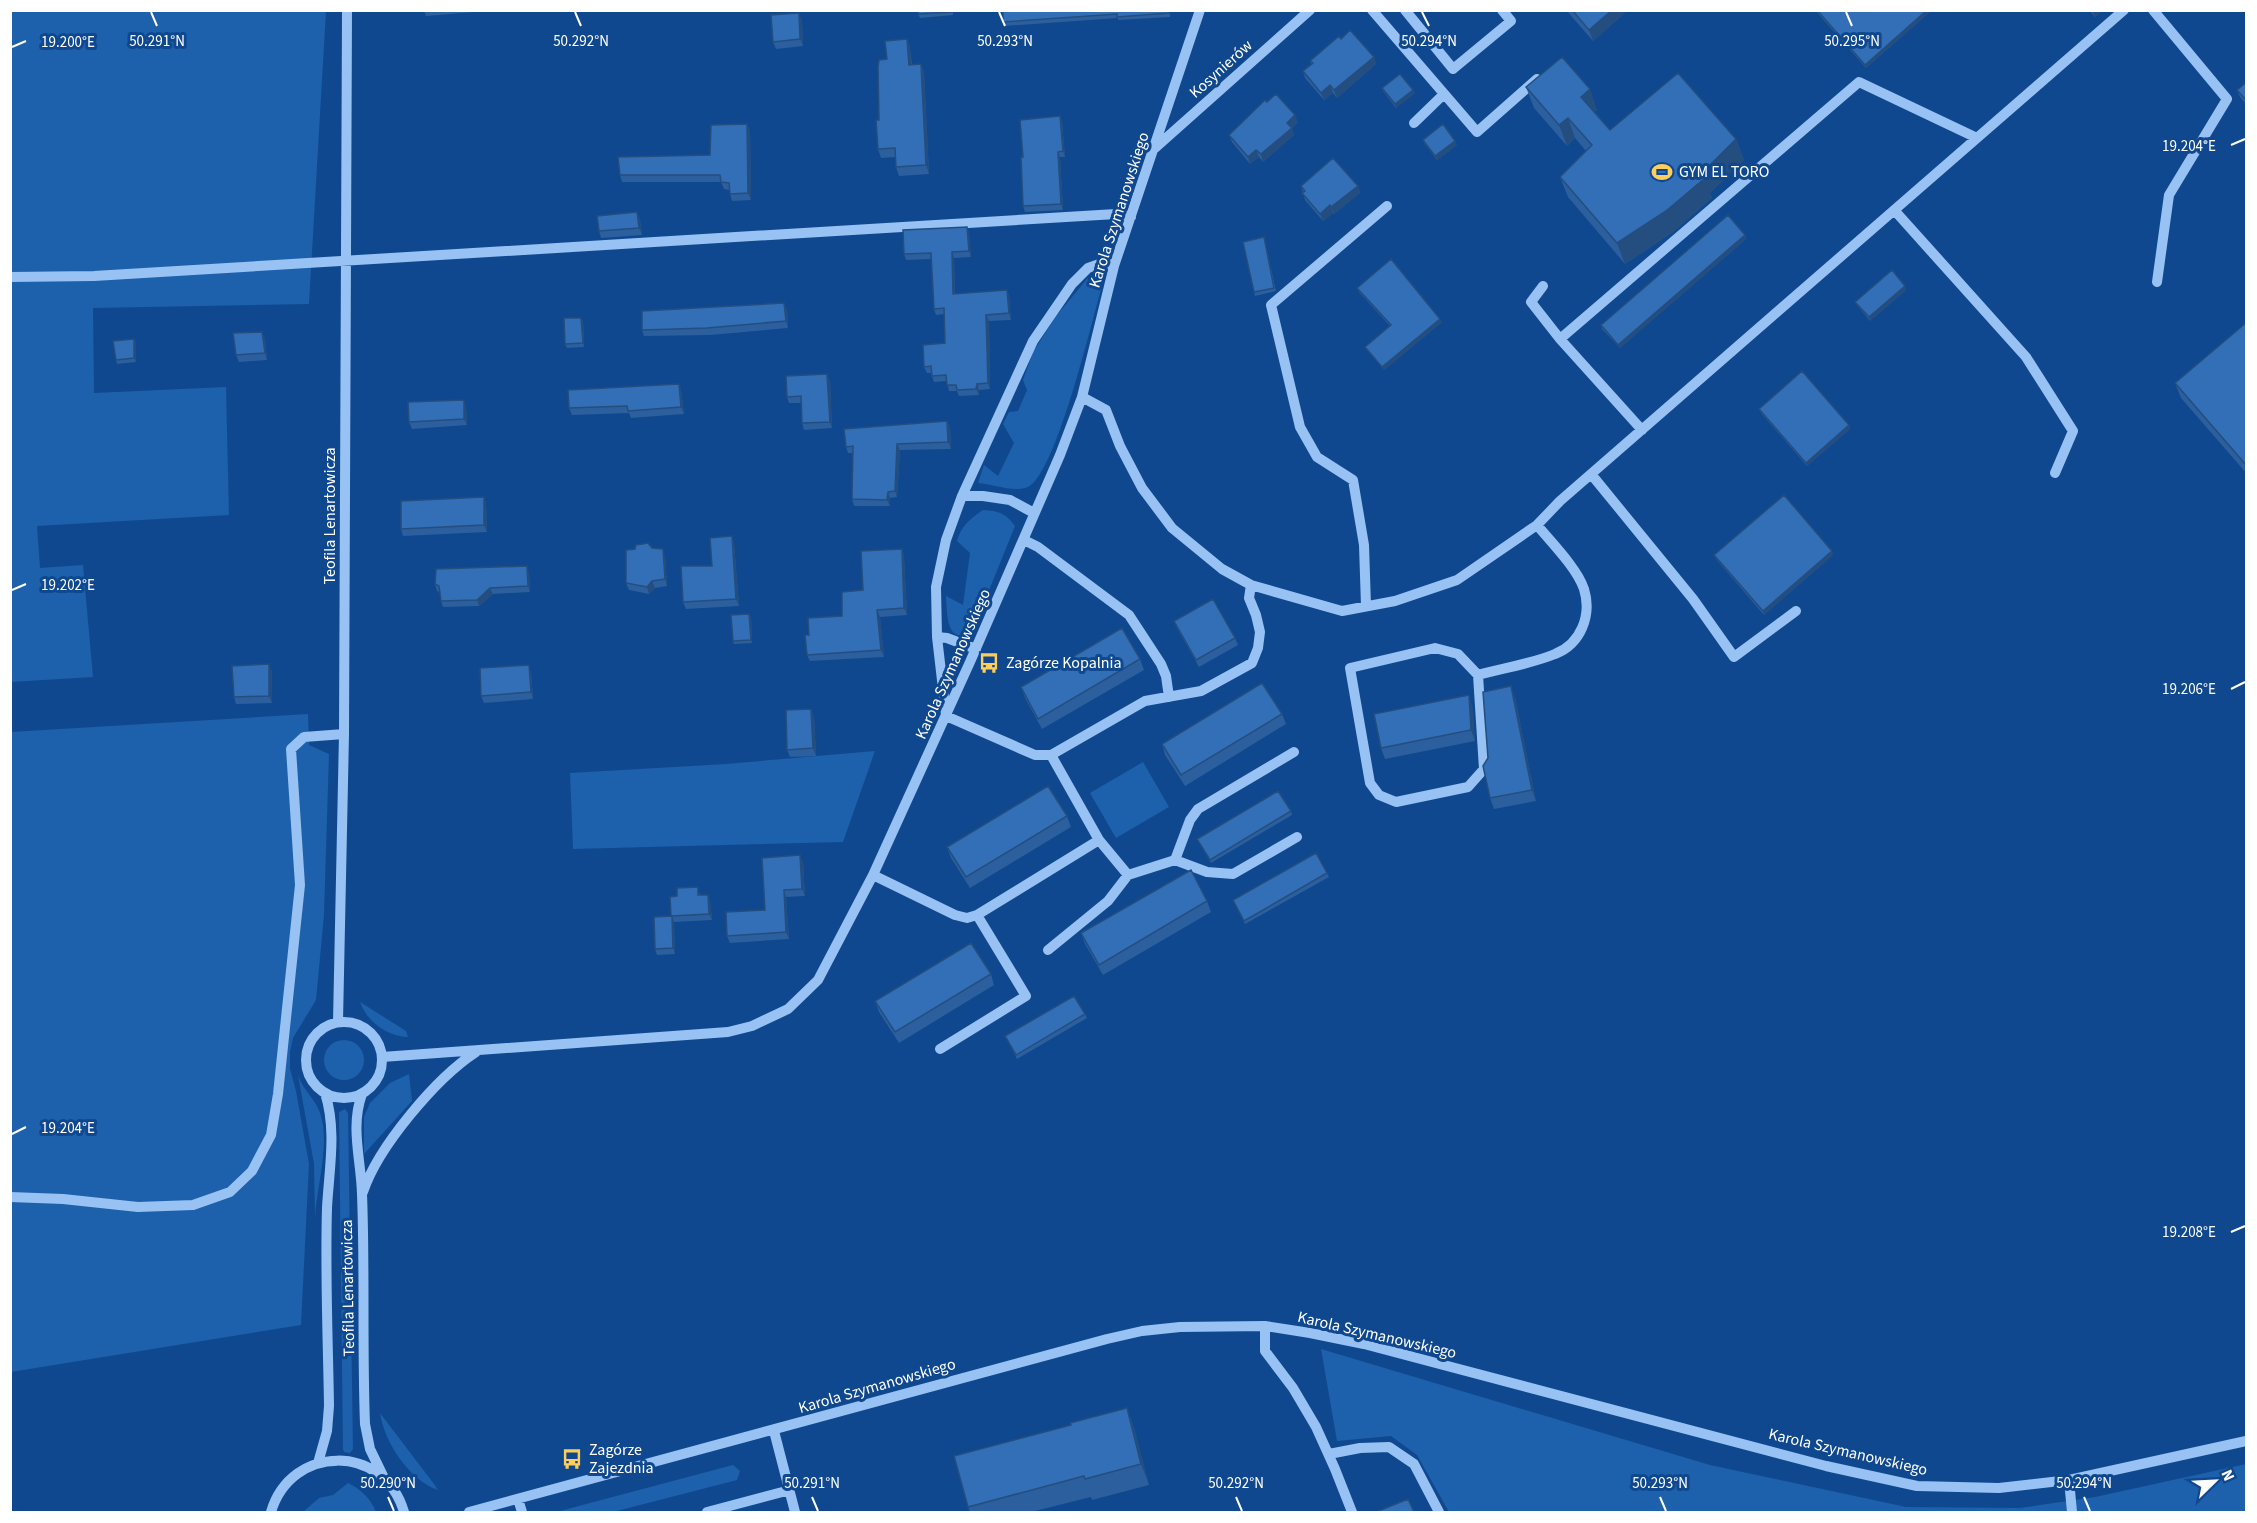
<svg xmlns="http://www.w3.org/2000/svg" width="2257" height="1523" font-family="'Source Sans 3',sans-serif">
<rect width="100%" height="100%" fill="#0f488f"/>
<path fill="#1d60ac" d="M11,11h315l-17,293 -216,4 1,85 132,-6 3,128 -192,11 3,42 43,-3 10,112 -82,5z
M1092,277l8,4 2,5c-10,34 -46,188 -74,201 -15,6 -35,-3 -50,-4l6,-18 14,11 16,-33 -11,-19 6,-12 9,-1 9,-21 -4,-10 10,-28 24,-37 30,-36z
M983,510c15,1 23,3 32,16l-42,104c-27,19 -26,-18 -27,-34l17,9 7,-52 -13,-12c4,-15 13,-22 26,-31z
M308,714l1,31 20,9 -5,161 -8,85 -23,38 -3,14v17l6,22 13,73 -8,161 -290,47v-640z
M875,751l-32,91 -270,7 -3,-76 156,-9z
M1143,762l26,45 -53,31 -26,-45z
M360,1002l46,29 2,6c-21,-1 -40,-14 -48,-35z
M324 1060a20 20 0 1 1 40 0a20 20 0 1 1-40 0Z
M409,1074l3,27 -48,53v-37l6,-14 20,-20z
M298,1075c5,16 19,25 23,41 9,31 -5,72 -6,103l-1,-55z
M345,1109l3,4 5,336 -3,4 -6,-1 -1,-3 -4,-337z
M1321,1349l389,116 196,42 114,1 75,-11 151,-33v48h-797l-32,-57 -26,-19 -54,5z
M380,1413l54,71 4,6c-28,-9 -54,-48 -58,-77z
M733,1465l7,6 -3,9 -124,32h-57z
M348,1483c13,6 23,16 28,29h-73l16,-14 14,-3z"/>
<g fill="none" stroke-linecap="round" stroke-linejoin="round">
<path stroke="#97c2f3" stroke-width="10" d="M1372,10l105,122 60,-53
M1405,10l48,59 58,-48 -9,-11
M2153,10l74,89 -58,96 -12,87
M1414,123l30,-29
M1155,148l155,-138
M1895,211l131,146 47,74 -18,42
M10,277l84,-1 1022,-62 15,3
M1543,286l-12,16 29,37 82,91
M1560,339l299,-257 118,56
M1082,397l24,13 14,36 22,42 30,40 50,41 29,16 91,26 53,-10 62,-21 80,-55 23,-24 564,-491
M1591,474l102,125 41,58 62,-46
M962,496h21l27,4 24,13
M1024,540l14,7 91,68 32,49 5,12 3,21
M1366,606l-2,-61 -11,-65 -36,-23 -17,-30 -29,-122 116,-99
M937,637l10,1 29,11
M1478,675l6,94 -16,18 -72,15 -17,-7 -9,-12 -20,-115 85,-20 23,6 20,21c25,-7 53,-11 77,-21 26,-10 37,-39 29,-65 -7,-21 -33,-47 -47,-64
M946,715l-9,-78 -1,-50 10,-47 16,-44 71,-155 39,-57 16,-16 17,-6 9,4
M946,716l89,39h16l48,85 29,35 47,-15 15,-40 8,-11 96,-57
M1051,755l94,-54 56,-10 51,-28 6,-15 2,-16 -4,-17 -7,-17 2,-13
M1175,860l32,12 26,2 64,-37
M873,875l82,40 12,3 10,-3
M1048,950l60,-49 20,-26
M306 1060a38 38 0 1 1 76 0a38 38 0 1 1-76 0Z
M338,1022l6,-288 3,-724
M940,1049l86,-53 -49,-81 122,-75
M382,1057l346,-25 24,-6 36,-17 30,-29 55,-105 97,-213 90,-207 22,-58 32,-131 86,-256
M362,1094c-12,33 -1,65 0,100 3,76 0,153 3,230l5,25 15,31
M363,1192c15,-45 73,-114 113,-140
M10,1197l53,2 75,8 55,-2 37,-13 22,-21 19,-36 7,-41 22,-209 -9,-136 13,-12 40,-3
M1265,1326v25l28,37 23,39 19,42 17,43
M774,1431l21,81
M1329,1454l31,-6 29,-1 25,17 25,48
M318,1463l9,-32 2,-25c-1,-66 -4,-132 -2,-198 2,-38 10,-78 -2,-115
M2069,1480l3,32
M518,1499l4,13
M271,1512c20,-68 113,-69 133,0
M469,1512l638,-173 35,-8 38,-4 85,-1 45,7 54,11 462,122 91,20 82,2 70,-8 177,-39
M707,1512l83,-22"/>
</g>
<path fill="#2c5f9d" d="M424,10h74l-72,6z
M953,10v5l-33,3 -2,-4z
M1170,10v7l-52,3v-2l-113,8 -2,-4z
M1566,10h59v3l-32,28z
M1815,10h115v2l-64,56z
M2089,10h14l-8,7z
M802,20l1,26 -27,3 -3,-7z
M907,39l3,9 2,17 9,-1 3,9 5,101 -30,2 -3,-9v-10l-15,1 -3,-9 1,-29 8,-61z
M1341,39l33,18 2,7 -39,34 -4,-5 -9,7 -19,-22 -2,-7 8,-7 -1,-3z
M2247,82v23l-7,-8 -3,-7z
M1526,87l71,23 -3,2 16,18 126,9 8,21 -34,33 2,5 -39,34 -48,32 -57,-67 -8,-20 26,-26 -11,-13 -8,8 -33,-38z
M1382,88l31,2 2,3 -19,15 -13,-17z
M1060,116l2,6 3,35h-5l3,53 -38,2 -2,-6v-49z
M1298,122l-6,6 2,7 -31,27 -4,-5 -9,7 -18,-22 -3,-7z
M747,124l3,7 1,69 -19,1 -3,-11 -5,-1 -3,-7h-99l-2,-7 90,-20z
M1423,140l34,5 -20,15 -13,-17z
M1301,186h57l2,7 -26,21 -1,-1 -10,8 -18,-21z
M637,212l3,8 2,15 -41,3 -2,-7z
M967,227l2,6 2,24 -17,1 1,36 52,-4 2,6 2,24 -22,1 1,68 -11,1v5l-20,1 -2,-5h-8l-2,-10 -13,1 -3,-9h-4l-3,-6 21,-24 -1,-29 -8,1 -2,-6 -3,-50 -25,1 -2,-6z
M1745,235l1,4 -126,109 -18,-19 -1,-4z
M1264,237l12,54 -21,5 -1,-4z
M1357,288l85,34 -58,48 -17,-20 -2,-3 25,-21 -31,-34z
M1906,290l-36,31 -13,-16 -2,-3z
M787,309l1,19 -78,7 -66,1 -2,-6z
M581,318l2,3 1,26 -17,1 -2,-4z
M2247,322v152l-66,-76 -6,-15z
M262,332l3,7 2,21 -28,2 -3,-7z
M134,339l2,4v19l-19,2 -1,-4z
M830,380l2,48 -28,2 -2,-7 -1,-20h-12l-2,-6z
M679,384l2,6 3,24 -53,4 -2,-5 -57,2 -3,-7z
M466,407l1,18 -55,4 -3,-7z
M1759,409l90,16 1,4 -43,37 -46,-53z
M947,421l3,6 1,22 -51,1 -3,47 -7,1v8h-36l-2,-7 1,-46h-5l-2,-6z
M484,497l2,7 1,28 -84,4 -2,-7z
M732,536l2,7 5,63 -53,3 -3,-7 29,-36z
M652,548l13,8 2,30 -12,2 -6,6 -20,-4 -3,-7z
M902,549l2,7 3,59 -27,2 4,40 -74,4 -3,-6 2,-20 33,-19 21,-26z
M1714,555h119l-69,60 -48,-56z
M529,572l1,20 -37,2 -14,12 -36,1 -2,-6 -1,-9 -3,-1 -2,-7z
M749,614l2,3 1,26 -18,1 -1,-3z
M1174,621l61,17 3,7 -39,22 -22,-39z
M1140,659l4,11 -102,59 -17,-31 -4,-11z
M272,671v32l-36,1 -2,-7z
M531,672l2,27 -49,4 -3,-7z
M1515,697l21,104 -42,8 -4,-11z
M1472,705l3,36 -90,18 -4,-11z
M1282,714l4,10 -101,62 -20,-31 -3,-11z
M814,717l2,39 -26,1 -3,-7z
M1291,811l1,4 -81,48 -14,-24z
M1067,816l4,11 -101,61 -19,-30 -4,-11z
M803,862l2,34 -19,1 3,42 -59,4 -3,-7 38,-26z
M1327,873l2,4 -84,47 -12,-24z
M700,893v2h8l2,6 2,19 -38,2 1,32 -18,1 -2,-6 16,-33 6,-20z
M1207,901l4,11 -108,63 -18,-31 -4,-11z
M991,974l3,11 -95,58 -20,-31 -4,-11z
M1085,1014l2,4 -70,41 -12,-23z
M1127,1408l7,20 15,57 -57,15 -1,-3 -60,15h-61l-2,-5 103,-82z"/>
<path fill="#244e7f" d="M1612,10h13v3l-32,28 -4,-11z
M1927,10h3v2l-64,56 -1,-3z
M2092,10h11l-8,7z
M799,13l3,7 1,26 -3,-7z
M907,39l3,9 2,26 -3,-9z
M1374,57l2,7 -39,34 -3,-8z
M921,64l3,9 5,101 -3,-9z
M1330,85l3,8 -9,7 -3,-7z
M1590,89l7,21 -9,7 -7,-20z
M1413,90l2,3 -19,15 -1,-4z
M1295,115l3,7 -6,6 2,7 -31,27 -2,-8 26,-31z
M1060,116l2,6 3,35 -2,-6z
M1568,118l7,20 -8,8 -8,-21z
M747,124l3,7 1,69 -3,-7z
M1736,139l8,21 -34,33 2,5 -39,34 -48,32 -8,-21 84,-69z
M1455,141l2,4 -20,15 -2,-4z
M1256,150l3,7 -9,7 -2,-7z
M1058,152l2,5 3,53 -2,-6z
M1358,186l2,7 -26,21 -3,-7z
M1330,205l3,8 -10,8 -3,-7z
M637,212l3,8 2,15 -3,-7z
M967,227l2,6 2,24 -2,-6z
M1745,235l1,4 -126,109 -2,-3z
M952,252l2,6 1,42 -2,-6z
M1905,286l1,4 -36,31 -1,-4z
M1007,290l2,6 2,24 -2,-7z
M784,303l3,6 1,19 -2,-7z
M986,315l3,6 1,68 -2,-6z
M581,318l2,3 1,26 -1,-4z
M1440,319l2,3 -58,48 -2,-3z
M262,332l3,7 2,21 -2,-7z
M134,339l2,4v19l-2,-4z
M827,374l3,6 2,48 -2,-6z
M679,384l2,6 3,24 -3,-7z
M977,384l2,6v5l-3,-6z
M464,400l2,7 1,18 -3,-6z
M947,421l3,6 1,22 -3,-7z
M1849,425l1,4 -43,37 -1,-3z
M897,444l3,6 -3,47 -2,-6z
M888,492l2,6v8l-3,-6z
M484,497l2,7 1,28 -3,-7z
M732,536l2,7 5,63 -3,-7z
M663,549l2,7 2,30 -2,-7z
M902,549l2,7 3,59 -3,-7z
M1832,551l1,4 -69,60 -1,-4z
M527,566l2,6 1,20 -2,-6z
M652,581l3,7 -6,6 -2,-7z
M490,588l3,6 -14,12 -2,-6z
M877,610l3,7 4,40 -3,-7z
M749,614l2,3 1,26 -1,-3z
M269,664l3,7v32l-3,-7z
M529,665l2,7 2,27 -2,-7z
M1511,686l4,11 21,104 -4,-11z
M1469,695l3,10 3,36 -4,-11z
M811,709l3,8 2,39 -3,-8z
M800,855l3,7 2,34 -3,-7z
M784,890l2,7 3,42 -3,-7z
M708,895l2,6 2,19 -3,-6z
M672,916l2,6 1,32 -2,-6z
M1127,1408l7,20 15,57 -8,-21z"/>
<path fill="#336fb6" stroke="#244e7f" stroke-width="1.5" d="M918,10h34v2l-34,2z
M1003,10h166v3l-52,4v-3l-114,8z
M1572,10h40l-23,20z
M1817,10h110l-62,55z
M799,13l1,26 -27,3 -2,-27z
M1350,30l24,27 -40,33 -4,-5 -9,8 -18,-22 10,-8 -3,-2 29,-25 2,3z
M907,39l2,26 12,-1 5,101 -30,2 -1,-19 -17,1 -2,-29h3l-1,-53 1,-7 8,-1 -2,-18z
M1562,57l28,32 -9,8 29,33 68,-57 58,66 -35,35 4,4 -39,33 -49,32 -57,-66 32,-32 -24,-27 -9,7 -33,-38z
M1400,74l13,16 -18,14 -13,-16z
M2247,82v19l-10,-11z
M1276,94l19,21 -8,8 5,5 -31,26 -5,-4 -8,7 -19,-22 36,-35 2,2z
M1060,116l3,35 -5,1 3,52 -38,2 -2,-49h2l-3,-37z
M747,124l1,69 -18,1 -1,-11 -8,-1 -1,-7h-100l-2,-18 92,-2 1,-30z
M1443,124l12,17 -20,15 -12,-16z
M1333,158l25,28 -27,21 -1,-2 -10,9 -18,-21 3,-2 -4,-5z
M637,212l2,16 -40,3 -2,-15z
M1728,215l17,20 -127,110 -17,-20z
M967,227l2,24 -17,1 1,42 54,-4 2,23 -23,2 2,68 -11,1 -1,5 -19,1 -1,-5h-9l-1,-10 -14,1 -1,-10 -7,1 -1,-22 22,-2 -1,-35 -10,1 -3,-56 -27,1 -1,-24z
M1264,237l10,51 -20,4 -11,-50z
M1391,259l49,60 -58,48 -17,-20 26,-22 -34,-37z
M1892,270l13,16 -36,31 -14,-15z
M784,303l2,18 -79,7 -65,2v-19z
M564,318h17l2,25 -18,1z
M2247,322v144l-72,-83z
M262,332l3,21 -29,2 -3,-22z
M134,339v19l-18,2 -3,-19z
M1802,371l47,54 -43,38 -47,-54z
M827,374l3,48 -28,1 -1,-27 -14,1 -1,-21z
M679,384l2,23 -53,4 -1,-5 -58,2 -1,-18z
M464,400v19l-55,3 -1,-20z
M947,421l1,21 -51,2 -2,47 -7,1 -1,8 -35,-1 1,-53 -7,1 -2,-18z
M1784,495l48,56 -69,60 -49,-56z
M484,497v28l-83,4v-28z
M732,536l4,63 -53,3 -2,-36h31l-2,-28z
M648,543l4,5 11,1 2,30 -13,2 -5,6 -21,-4v-33l9,-1 1,-4z
M902,549l2,59 -27,2 4,40 -74,5 -2,-20h4l-1,-17 34,-2v-24l21,-2 -2,-39z
M527,566l1,20 -38,2 -13,12 -36,1 -2,-15 -4,-2 1,-15z
M1213,599l22,39 -39,22 -22,-39z
M749,614l2,26 -18,1 -2,-26z
M1122,628l18,31 -102,60 -17,-32z
M269,664v32l-35,1 -2,-31z
M529,665l2,27 -50,4 -1,-28z
M1262,683l20,31 -101,61 -19,-31z
M1511,686l21,104 -42,8 -7,-32 5,-8 -5,-66z
M1469,695l2,35 -90,18 -7,-34z
M811,709l2,39 -26,2 -1,-40z
M1048,786l19,30 -101,61 -19,-30z
M1278,791l13,20 -81,49 -13,-21z
M1316,853l11,20 -83,48 -11,-21z
M800,855l2,34 -18,1 2,42 -59,4 -1,-24 39,-2 -3,-52z
M1191,870l16,31 -108,64 -18,-32z
M698,887v8h10l1,19 -38,2 -1,-19 7,-1v-8z
M672,916l1,32 -18,1 -1,-32z
M971,943l20,31 -96,58 -20,-31z
M1074,996l11,18 -69,41 -11,-19z
M1127,1408l14,56 -56,15 -1,-3 -116,31 -14,-51 117,-31 -1,-2z
M1408,1499l6,13h-38z"/>
<path fill="none" stroke="#fff" stroke-width="2" d="M151,12l6,14M575,12l6,14M999,12l6,14M1422,12l7,14M1846,12l6,14M12,47l14,-6M2231,145l14,-6M12,590l14,-6M2231,689l14,-7M12,1134l14,-7M2231,1232l14,-6M388,1497l6,14M812,1497l6,14M1236,1497l6,14M1660,1497l6,14M2084,1497l6,14"/>
<defs>
<g id="stadium-bare" transform="scale(1.62)"><path d="M0-5a6.5 5 0 1 0 0 10a6.5 5 0 1 0 0-10ZM-3.5-1.8h7v3.6h-7Z" fill="#ffcd5a" stroke="#0f488f" stroke-width="2.5" paint-order="stroke"/></g>
<g id="bus-bare" transform="scale(1.62)"><path d="M-5-6H5V4H4V6H2V4H-2V6H-4V4H-5ZM-3.5-4V0h7V-4ZM-3.5 1.2v1.5H-2V1.2ZM2 1.2v1.5H3.5V1.2Z" fill="#ffcd5a" stroke="#0f488f" stroke-width="2.5" paint-order="stroke"/></g>
</defs>
<g fill-rule="evenodd">
<use href="#stadium-bare" x="1662" y="172"/>
<use href="#bus-bare" x="989" y="663"/>
<use href="#bus-bare" x="572" y="1459"/>
</g>
<g text-anchor="middle" dominant-baseline="central" stroke-width="6" stroke-linejoin="round" paint-order="stroke">
<g font-size="16" fill="#fff" stroke="#0f488f">
<text transform="translate(1221 69) rotate(-42)">Kosynierów</text>
<text transform="translate(1119 210) rotate(-72)">Karola Szymanowskiego</text>
<text transform="translate(330 516) rotate(-90)">Teofila Lenartowicza</text>
<text transform="translate(953 664) rotate(-66)">Karola Szymanowskiego</text>
<text transform="translate(348 1288) rotate(-91)">Teofila Lenartowicza</text>
<text transform="translate(1377 1335) rotate(13)">Karola Szymanowskiego</text>
<text transform="translate(877 1386) rotate(-16)">Karola Szymanowskiego</text>
<text transform="translate(1848 1452) rotate(13)">Karola Szymanowskiego</text>
</g>
<g font-size="16" fill="#fff" stroke="#0f488f" text-anchor="start">
<text x="1679" y="172">GYM EL TORO</text>
<text x="1006" y="663">Zagórze Kopalnia</text>
<text x="589" y="1450">Zagórze<tspan x="589" dy="18">Zajezdnia</tspan></text>
</g>
</g>
<g font-size="15" text-anchor="middle" fill="#fff" stroke="#0f488f" stroke-width="6" stroke-linejoin="round" paint-order="stroke">
<text x="157" y="46">50.291°N</text>
<text x="581" y="46">50.292°N</text>
<text x="1005" y="46">50.293°N</text>
<text x="1429" y="46">50.294°N</text>
<text x="1852" y="46">50.295°N</text>
<text x="68" y="47">19.200°E</text>
<text x="2189" y="151">19.204°E</text>
<text x="68" y="590">19.202°E</text>
<text x="2189" y="694">19.206°E</text>
<text x="68" y="1133">19.204°E</text>
<text x="2189" y="1237">19.208°E</text>
<text x="388" y="1488">50.290°N</text>
<text x="812" y="1488">50.291°N</text>
<text x="1236" y="1488">50.292°N</text>
<text x="1660" y="1488">50.293°N</text>
<text x="2084" y="1488">50.294°N</text>
</g>
<rect width="2257" height="1523" fill="none" stroke="#ffffff" stroke-width="24"/>
<g transform="translate(2215 1481) rotate(66)" stroke="#0f488f" stroke-width="4.5" paint-order="stroke">
<path d="M0-4.5L10 22L0 15L-10 22Z" fill="#ffffff"/>
<text y="-9" font-size="16" font-weight="bold" text-anchor="middle" fill="#ffffff">N</text>
</g>
</svg>
